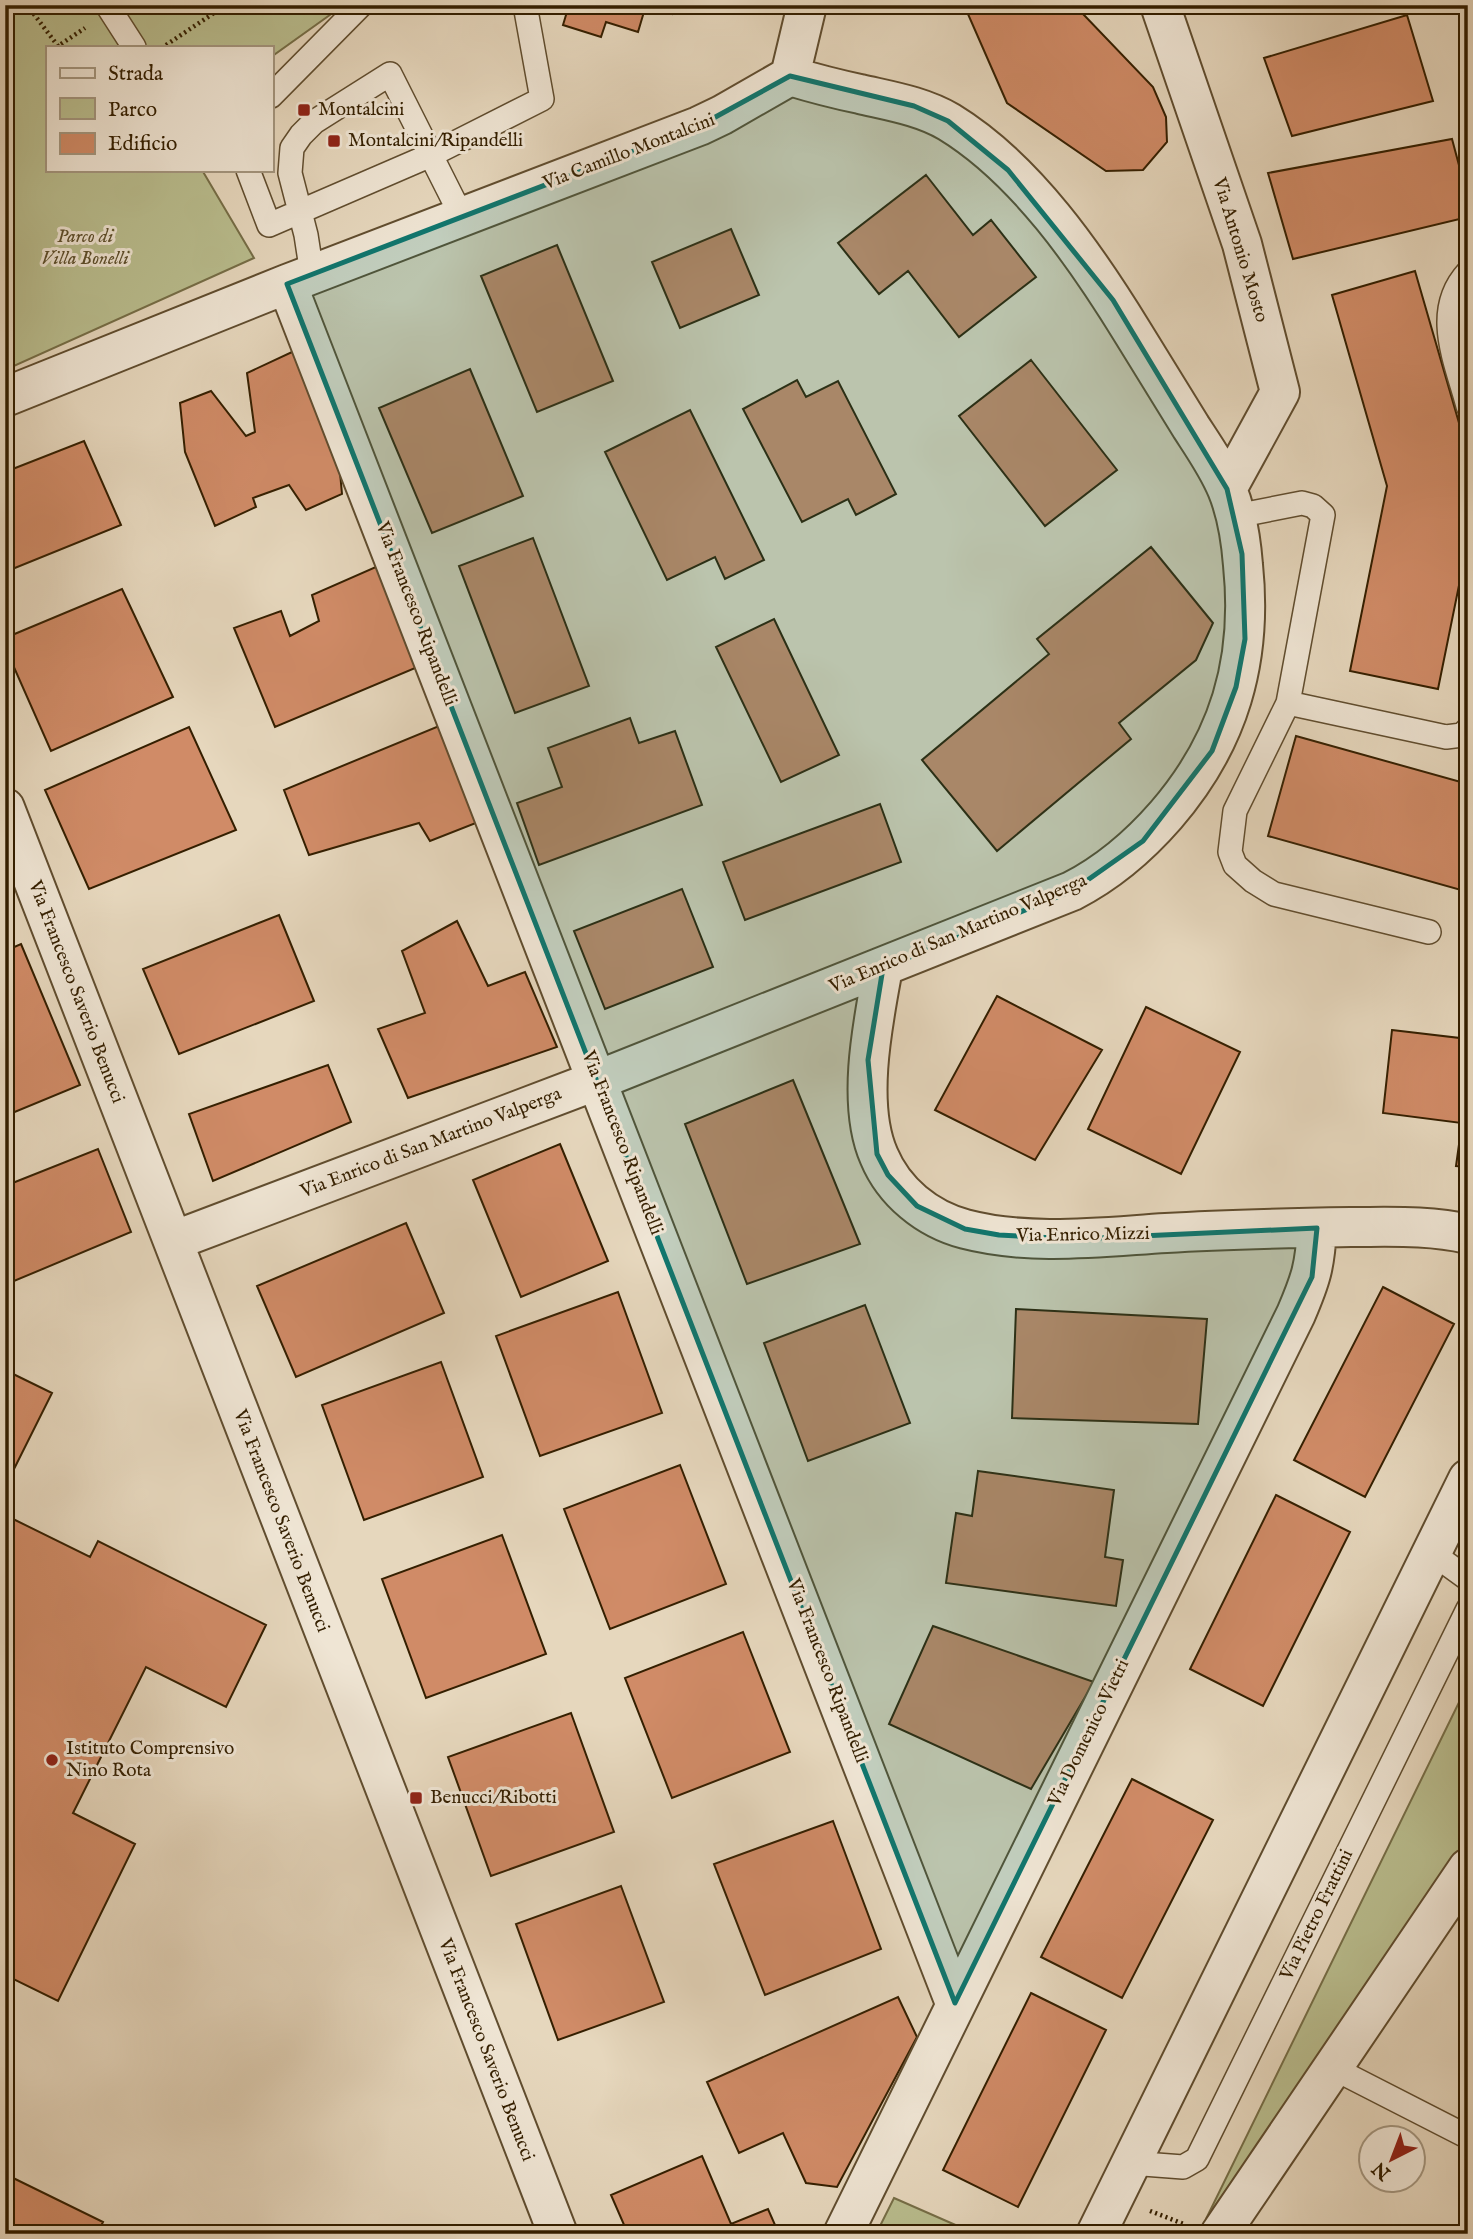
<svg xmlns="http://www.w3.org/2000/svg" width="1473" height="2239" font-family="'IM FELL English',serif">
<rect width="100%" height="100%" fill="#e6d7bd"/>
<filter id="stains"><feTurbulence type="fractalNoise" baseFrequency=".00286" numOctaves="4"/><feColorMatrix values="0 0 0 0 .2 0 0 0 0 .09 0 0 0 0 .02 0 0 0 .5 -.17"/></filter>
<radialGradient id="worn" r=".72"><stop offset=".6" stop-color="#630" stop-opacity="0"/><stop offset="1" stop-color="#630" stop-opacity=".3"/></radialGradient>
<path fill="#b9bd8e" stroke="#766e47" stroke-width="2" d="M5,5h325l4,7 -63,45v-10h-224v123h155l52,88 -249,112z
M1468,1684v154l-14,24 -248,357z
M894,2198l82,36h-100z"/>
<path fill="#d08b67" stroke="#341f00" stroke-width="2" d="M569,5h77l-8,27 -32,-10 -5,15 -38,-12z
M647,5h28l-3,9z
M964,5h117l2,9 70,73 13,30 1,25 -24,28 -37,1 -99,-68z
M1407,15l26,86 -141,35 -28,-78z
M1452,139l16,60v18l-175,42 -25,-86z
M926,175l47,60 18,-15 45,57 -77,60 -51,-66 -29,23 -41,-51z
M731,229l28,66 -79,33 -28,-66z
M557,245l56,136 -76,31 -56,-136z
M1415,271l53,183v87l-30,148 -88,-18 37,-185 -55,-191z
M292,352l29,34 17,65 4,43 -36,16 -17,-25 -36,13 3,9 -41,19 -30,-74 -5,-49 31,-12 35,45 9,-4 -8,-59z
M1031,360l86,110 -72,56 -86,-110z
M470,369l53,127 -91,37 -53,-125z
M797,380l9,17 32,-16 58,113 -40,21 -8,-16 -46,23 -59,-113z
M690,410l74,150 -39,19 -10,-22 -48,23 -62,-128z
M84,441l37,84 -116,47v-100z
M533,538l56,148 -74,27 -56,-147z
M1151,547l62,76 -17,37 -77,63 12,16 -134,112 -75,-91 127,-106 -12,-15z
M378,566l42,100 -145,61 -41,-99 47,-17 9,25 29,-15 -7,-26z
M122,589l51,108 -122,54 -46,-104v-9z
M774,619l65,136 -58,27 -65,-135z
M630,718l9,25 36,-12 27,74 -163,60 -22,-62 45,-16 -14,-39z
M439,726l42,95 -51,20 -11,-18 -110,32 -25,-65z
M189,727l47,103 -147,59 -44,-99z
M1296,736l172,48v108l-200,-56z
M880,804l21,58 -156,58 -22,-58z
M682,889l31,78 -108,42 -31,-78z
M279,915l35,86 -135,53 -36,-85z
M457,921l31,65 37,-14 32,75 -149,51 -30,-69 47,-16 -23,-62z
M21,944l59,141 -75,31v-165z
M997,996l105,54 -67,110 -100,-50z
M1146,1007l94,45 -59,122 -93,-45z
M1392,1030l76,9v128l-12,-1 6,-43 -79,-10z
M328,1065l23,57 -138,59 -24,-67z
M793,1080l67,164 -113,40 -62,-160z
M560,1144l48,117 -87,36 -48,-117z
M98,1149l33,83 -117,49 -9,-18v-77z
M406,1223l38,90 -148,64 -39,-91z
M1383,1287l71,37 -89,173 -71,-37z
M618,1292l44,121 -122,43 -44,-120z
M865,1305l45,118 -102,38 -44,-118z
M1016,1309l191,10 -9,105 -186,-6z
M441,1362l42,115 -119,43 -42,-115z
M5,1370l47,23 -47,94z
M680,1465l46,119 -116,45 -46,-120z
M978,1471l136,19 -9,67 18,3 -7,46 -170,-23 10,-70 16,3z
M1276,1495l74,37 -87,174 -73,-37z
M5,1515l85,42 8,-16 168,84 -40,82 -80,-40 -73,146 62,31 -77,157 -53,-26z
M502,1535l44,119 -120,44 -44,-119z
M933,1626l161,56 -63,107 -142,-65z
M743,1632l47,120 -118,46 -47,-120z
M571,1713l43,119 -123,44 -43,-119z
M1132,1779l81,41 -91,178 -81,-41z
M833,1821l48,128 -116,46 -51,-131z
M621,1886l43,116 -106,38 -42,-116z
M1031,1993l75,37 -88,177 -75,-37z
M898,1997l19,40 -80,150 -31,-4 -23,-50 -44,20 -32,-71z
M702,2156l29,68 37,-15 11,25h-151l-17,-39z
M5,2174l98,48 -6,12h-92z"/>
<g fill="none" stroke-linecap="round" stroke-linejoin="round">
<g stroke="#604d2f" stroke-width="26">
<path id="service" d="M107,5l27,42
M271,96l90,-91
M248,170l21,55 162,-70 111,-56 -17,-94
M1468,272c-36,39 -12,89 0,134
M312,274l-6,-39 -16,-62 2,-25 9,-13 13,-13 76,-48 72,143
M1236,516l66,-13 11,3 10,9 -35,188 -53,108 -5,41 5,13 18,16 21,13 155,38
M1288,703l158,34 16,-2 6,-6
M1432,1553l36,26
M1333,2068l135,69
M1130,2163l53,4 14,-8 271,-550"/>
</g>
<g stroke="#604d2f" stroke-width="42">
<path id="minor" d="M1160,5l82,239 38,148 -53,97
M790,76l17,-71
M287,284l668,1719
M5,397l282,-113 412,-158 23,-11 68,-39
M5,808l553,1426
M883,968c-10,54 -27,136 -4,188 15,36 48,63 86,73 65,17 135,8 201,4 61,-4 124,-5 186,-6 38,0 78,-2 116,7
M173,1241l425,-161 474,-189c37,-19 67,-45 94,-76 63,-73 87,-154 77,-250 -2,-26 -6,-52 -16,-76 -9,-22 -23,-42 -36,-62 -19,-31 -39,-63 -58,-94 -46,-75 -107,-164 -184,-211 -27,-16 -59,-21 -89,-28 -24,-5 -47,-11 -70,-18
M843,2234l453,-920c15,-35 19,-48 21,-86
M1096,2234l372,-755
M1220,2234l248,-366"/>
</g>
<path stroke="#341f00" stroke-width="4.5" stroke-dasharray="2 3.5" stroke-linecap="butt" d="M27,5l31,41 27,-18
M166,45l60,-40
M1150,2211l34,13"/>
<use href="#service" stroke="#efe5d4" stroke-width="23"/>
<use href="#minor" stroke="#efe5d4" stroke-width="38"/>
</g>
<path fill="#0f766e" fill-opacity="0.2" stroke="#0f766e" stroke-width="5" stroke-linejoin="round" d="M790,76l124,30 34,15 60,49 105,130 114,189 15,65 3,85 -9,48 -24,64 -69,90 -71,50 -189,77 -15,92 9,94 11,21 29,31 48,23 34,6 76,4 242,-11 -5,49 -357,726 -668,-1719 412,-158z"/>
<g fill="#8f2418" stroke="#efe5d4" stroke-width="2.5">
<rect x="297" y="103" width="14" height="14" rx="3.5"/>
<rect x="327" y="134" width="14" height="14" rx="3.5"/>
<circle cx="52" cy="1760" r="7"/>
<rect x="409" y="1791" width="14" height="14" rx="3.5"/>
</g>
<g text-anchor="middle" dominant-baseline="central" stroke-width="6" stroke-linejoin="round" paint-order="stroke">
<g font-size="19" fill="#341f00" stroke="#efe5d4" text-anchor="start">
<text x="318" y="110">Montalcini</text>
<text x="348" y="141">Montalcini/Ripandelli</text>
<text x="66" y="1749">Istituto Comprensivo<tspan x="66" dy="22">Nino Rota</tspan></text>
<text x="430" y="1798">Benucci/Ribotti</text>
</g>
<g font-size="19" fill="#341f00" stroke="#efe5d4">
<text transform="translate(629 152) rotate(-21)">Via Camillo Montalcini</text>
<text transform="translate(1240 250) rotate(73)">Via Antonio Mosto</text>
<text transform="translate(416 614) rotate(69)">Via Francesco Ripandelli</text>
<text transform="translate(958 934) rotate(-23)">Via Enrico di San Martino Valperga</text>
<text transform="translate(76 992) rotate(69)">Via Francesco Saverio Benucci</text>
<text transform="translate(431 1143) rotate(-21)">Via Enrico di San Martino Valperga</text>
<text transform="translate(622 1143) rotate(69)">Via Francesco Ripandelli</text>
<text transform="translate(1083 1235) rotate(-1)">Via Enrico Mizzi</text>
<text transform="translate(281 1521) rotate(69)">Via Francesco Saverio Benucci</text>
<text transform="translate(827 1671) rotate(69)">Via Francesco Ripandelli</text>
<text transform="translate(1089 1733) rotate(-64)">Via Domenico Vietri</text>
<text transform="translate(1317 1915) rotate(-64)">Via Pietro Frattini</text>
<text transform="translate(486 2050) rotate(69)">Via Francesco Saverio Benucci</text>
</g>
<g font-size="19" font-style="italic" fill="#5c4e2b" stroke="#efe5d4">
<text x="85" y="237">Parco di<tspan x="85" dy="22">Villa Bonelli</tspan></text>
</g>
</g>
<rect width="1473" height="2239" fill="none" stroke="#e6d7bd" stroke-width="28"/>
<rect x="7" y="7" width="1459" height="2225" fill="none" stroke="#341f00" stroke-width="3.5"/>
<rect x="14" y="14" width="1445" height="2211" fill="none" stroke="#341f00" stroke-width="2"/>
<rect x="46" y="46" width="228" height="126" fill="#efe5d4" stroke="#a4967f" stroke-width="2"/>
<rect x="60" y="68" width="35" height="10" fill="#efe5d4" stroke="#a4967f" stroke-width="2"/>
<text x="108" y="80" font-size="21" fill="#341f00">Strada</text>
<rect x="60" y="98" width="35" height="21" fill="#b9bd8e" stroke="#a4967f" stroke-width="2"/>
<text x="108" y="116" font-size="21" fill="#341f00">Parco</text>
<rect x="60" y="133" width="35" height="21" fill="#d08b67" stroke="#a4967f" stroke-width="2"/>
<text x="108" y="150" font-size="21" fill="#341f00">Edificio</text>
<g transform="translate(1392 2159) rotate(222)"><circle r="33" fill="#efe5d4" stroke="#a4967f" stroke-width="2"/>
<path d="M0-5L12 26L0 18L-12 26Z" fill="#8f2418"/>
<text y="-10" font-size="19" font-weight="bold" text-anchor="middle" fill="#341f00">N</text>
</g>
<rect width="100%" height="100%" filter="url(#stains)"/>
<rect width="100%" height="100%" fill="url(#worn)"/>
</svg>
